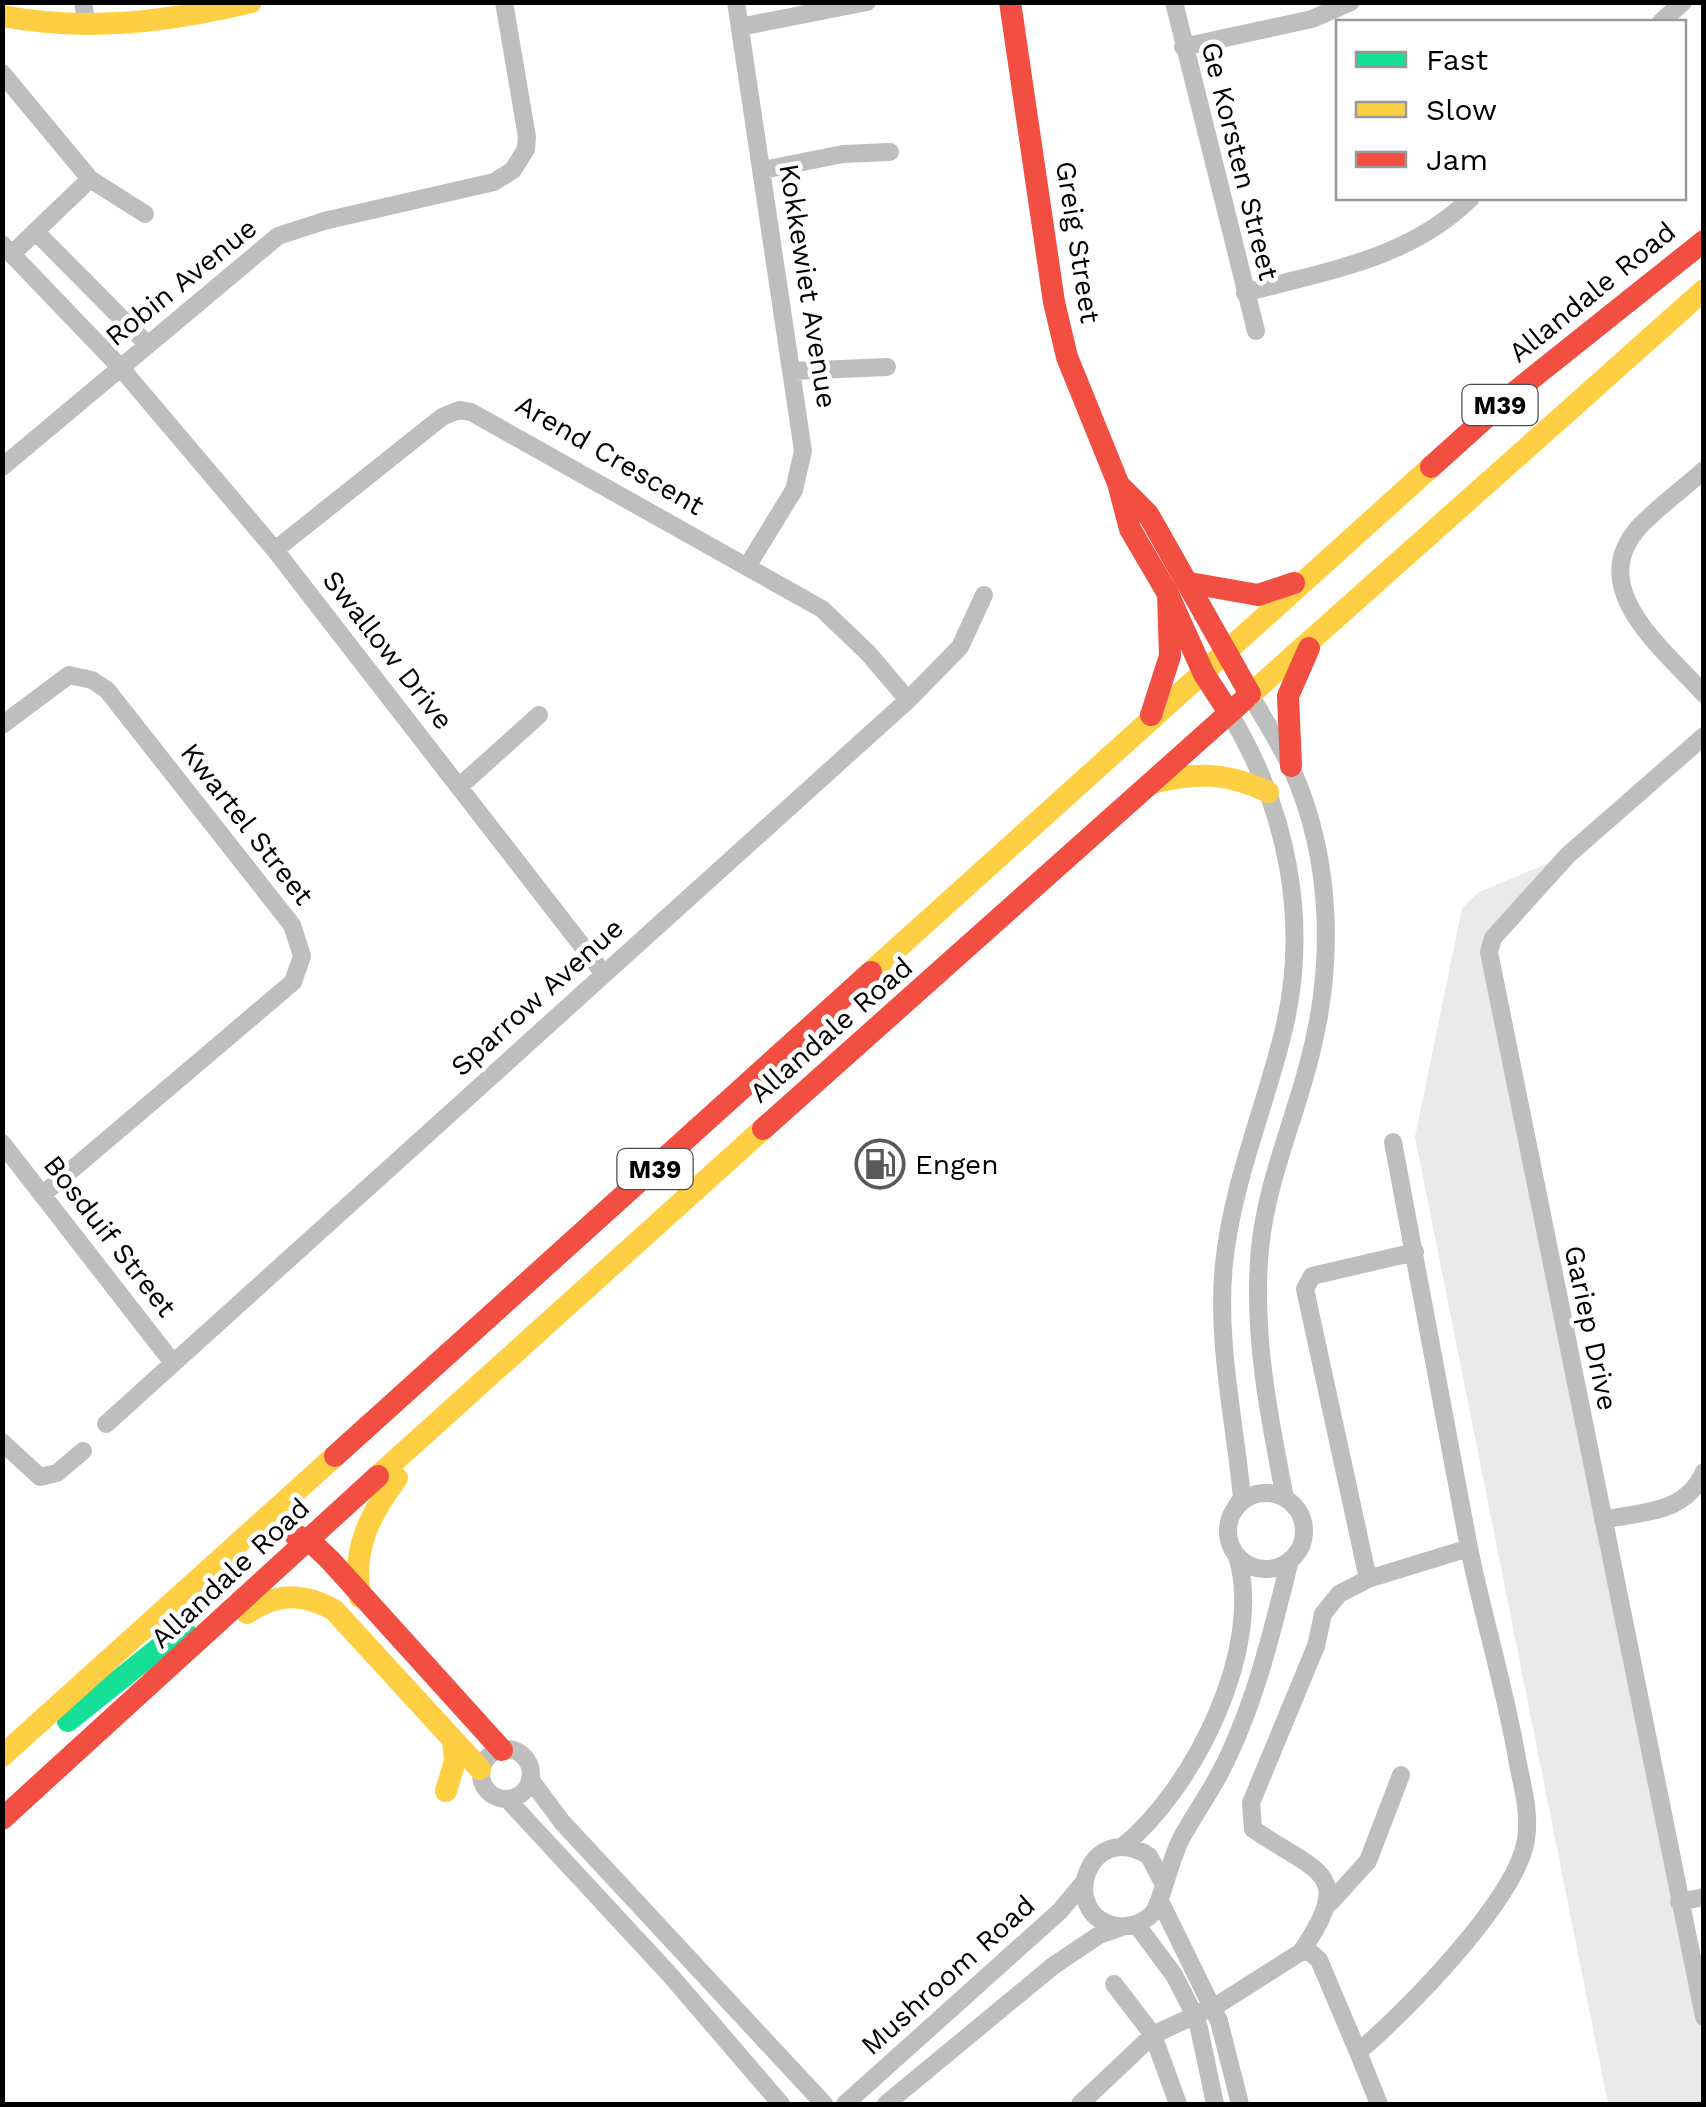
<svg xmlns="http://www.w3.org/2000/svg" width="1706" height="2107" font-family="'Work Sans',sans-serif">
<rect width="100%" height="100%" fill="#fff"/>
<path fill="#eaeaea" d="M1568,855l-79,103 214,1061v85h-95l-193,-967 47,-229 17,-16z"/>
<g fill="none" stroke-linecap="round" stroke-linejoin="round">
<path stroke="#bebebe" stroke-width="18" d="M83,2l4,24
M736,2l67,449 -9,39 -46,75
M1174,2l82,329
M1661,22l22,-20
M740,27l127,-25
M1183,47l129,-28 39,-17
M2,73l88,106 55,35
M763,170l80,-16 47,-2
M37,233l109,110
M2,244l118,123 155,183 329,424
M12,254l78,-75
M1245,293c82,-23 163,-33 226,-95
M793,371l94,-4
M2,467l276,-231 46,-15 170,-39 19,-12 13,-21 1,-12 -23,-135
M1704,470c-21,19 -46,37 -65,57 -55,62 25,122 65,167
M275,550l167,-133 17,-7 12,2 351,197 46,44 40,47
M1250,694c13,24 29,48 41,73 42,93 44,200 17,298 -16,61 -42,120 -48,184 -8,83 9,168 25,249
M1228,711c60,98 83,214 54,326 -19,76 -50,148 -58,227 -8,77 11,158 18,234l-8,12
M2,725l67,-50 23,5 15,10 185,235 10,31 -9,26 -251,213
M1704,736l-136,119 -75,83 -4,14 215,1065
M460,786l79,-71
M2,1143l171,220
M106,1424l802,-724 52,-53 24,-52
M2,1442l38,35 17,-4 26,-22
M1228 1531a38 38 0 1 1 76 0a38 38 0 1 1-76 0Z
M1603,1520c41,-9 82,-6 101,-48
M1368,1579l101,-31 -76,-406
M481 1774a25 25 0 1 1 50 0a25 25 0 1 1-50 0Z
M530,1779l32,43 262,282
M507,1799l164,177 110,128
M1122,1847c71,-57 143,-199 115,-291
M1162,1881l-13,-25c-61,-39 -93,60 -32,70 12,2 26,-3 35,-12 10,-11 18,-56 30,-77 12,-22 27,-43 39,-66 34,-66 51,-139 69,-211
M1160,1901l49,100
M1331,1902l37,-41 33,-86
M1679,1902l25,-5
M1136,1924l38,51 17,33
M1301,1952c55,-80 18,-78 -48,-123l-2,-26 65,-157 7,-32 16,-20 29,-15 -63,-290 7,-13 103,-24
M1114,1984l39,51 25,69
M1219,2021l21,83
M1199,2028l16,76
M845,2104l215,-193 24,-29
M886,2104l167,-138 46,-31 23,-8
M1080,2104l73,-69 66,-31 82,-52h9l9,8 39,92
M1379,2104l-21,-52c46,-38 160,-154 168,-213 4,-25 -3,-51 -8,-75 -12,-73 -34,-143 -49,-216"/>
<path stroke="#16e098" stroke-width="22" d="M68,1721l116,-93"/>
<path stroke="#ffcf43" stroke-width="22" d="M2,16c86,16 165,6 249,-14
M1245,699l459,-409
M1152,783c42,-11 76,-11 116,9
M871,972l560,-505
M378,1476l385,-347
M360,1597c-8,-48 9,-81 37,-119
M247,1613c30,-20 55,-21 87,-3l146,159
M2,1756l333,-300
M446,1791l9,-30 -2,-21"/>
<path stroke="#f24e42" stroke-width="22" d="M1010,2l44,300 13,55 51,126 12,46 38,65 36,80 24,37
M1431,467l80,-72 193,-154
M1121,487l27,27 102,180
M1190,583l68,12 36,-12
M1151,715l19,-59 -2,-62
M1291,766l-3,-70 21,-48
M763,1129l482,-430
M335,1456l536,-484
M295,1535l14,5 21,20 172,190
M2,1819l376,-343"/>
<path stroke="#bebebe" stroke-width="18" d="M1209,2001l10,20
M1191,2008l8,20"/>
</g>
<defs>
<g id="fuel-ring" transform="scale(2.5)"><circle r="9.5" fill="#fff" stroke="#595959" stroke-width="1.5"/><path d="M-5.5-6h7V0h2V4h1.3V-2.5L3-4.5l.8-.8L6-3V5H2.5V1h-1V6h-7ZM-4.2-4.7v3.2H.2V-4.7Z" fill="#595959"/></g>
</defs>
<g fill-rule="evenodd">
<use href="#fuel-ring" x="880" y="1164"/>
</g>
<g text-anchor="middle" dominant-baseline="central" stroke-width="9" stroke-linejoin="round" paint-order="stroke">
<g fill="#fff" stroke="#4c4c4c" stroke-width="2.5">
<rect x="1462.5" y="385" width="75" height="40" rx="8"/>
<rect x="617.5" y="1149" width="75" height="40" rx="8"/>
</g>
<g font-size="25" font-weight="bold" fill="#000">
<text x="1500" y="405">M39</text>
<text x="655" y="1169">M39</text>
</g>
<g font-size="28" fill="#000" stroke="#fff">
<text transform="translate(1240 161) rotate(76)">Ge Korsten Street</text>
<text transform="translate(1078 242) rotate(81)">Greig Street</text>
<text transform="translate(181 282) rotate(-39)">Robin Avenue</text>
<text transform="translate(808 286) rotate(81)">Kokkewiet Avenue</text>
<text transform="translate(1592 292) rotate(-39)">Allandale Road</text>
<text transform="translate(610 455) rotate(30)">Arend Crescent</text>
<text transform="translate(388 650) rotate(52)">Swallow Drive</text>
<text transform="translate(247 824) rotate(52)">Kwartel Street</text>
<text transform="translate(537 997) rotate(-42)">Sparrow Avenue</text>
<text transform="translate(831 1030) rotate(-41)">Allandale Road</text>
<text transform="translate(110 1236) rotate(52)">Bosduif Street</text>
<text transform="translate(1591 1328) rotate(78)">Gariep Drive</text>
<text transform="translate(230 1573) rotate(-43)">Allandale Road</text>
<text transform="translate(948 1975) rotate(-42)">Mushroom Road</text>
</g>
<g font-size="28" fill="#000" stroke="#fff" text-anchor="start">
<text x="915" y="1164">Engen</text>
</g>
</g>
<rect width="1706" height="2107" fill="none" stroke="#000000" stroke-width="10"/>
<rect x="1336" y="20" width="350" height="180" fill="#ffffff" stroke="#999999" stroke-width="2.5"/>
<rect x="1356" y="52" width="50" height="15" fill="#16e098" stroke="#999999" stroke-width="2.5"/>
<text x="1426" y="70" font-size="30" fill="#000000">Fast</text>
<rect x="1356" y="102" width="50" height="15" fill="#ffcf43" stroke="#999999" stroke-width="2.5"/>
<text x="1426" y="120" font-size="30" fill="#000000">Slow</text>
<rect x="1356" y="152" width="50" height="15" fill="#f24e42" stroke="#999999" stroke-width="2.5"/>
<text x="1426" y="170" font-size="30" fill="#000000">Jam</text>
</svg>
